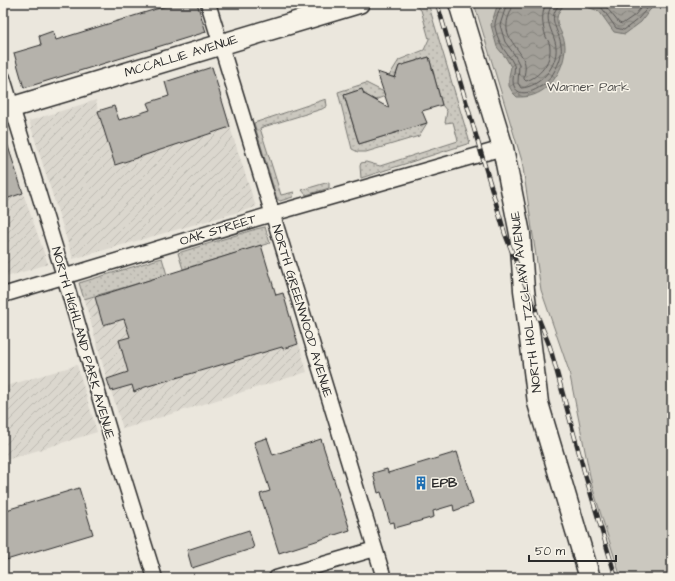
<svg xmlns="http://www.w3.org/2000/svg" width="675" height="581" font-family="'Architects Daughter',sans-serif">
<defs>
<pattern id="industrial-furrows" width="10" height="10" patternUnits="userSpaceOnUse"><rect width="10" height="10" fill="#dbd7ce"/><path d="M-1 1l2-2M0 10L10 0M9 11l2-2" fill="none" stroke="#bcb9b1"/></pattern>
<pattern id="grass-dots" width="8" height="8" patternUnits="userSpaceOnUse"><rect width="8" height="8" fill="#cbc8bf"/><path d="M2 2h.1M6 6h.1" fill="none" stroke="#aeaca4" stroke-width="1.8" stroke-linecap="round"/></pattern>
<pattern id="water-waves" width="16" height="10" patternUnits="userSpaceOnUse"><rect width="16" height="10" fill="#a29f98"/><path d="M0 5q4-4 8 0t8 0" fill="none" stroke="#84827c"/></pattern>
</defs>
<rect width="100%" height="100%" fill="#ebe7dd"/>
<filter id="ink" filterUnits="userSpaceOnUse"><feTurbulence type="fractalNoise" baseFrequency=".025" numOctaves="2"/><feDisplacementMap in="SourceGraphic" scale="8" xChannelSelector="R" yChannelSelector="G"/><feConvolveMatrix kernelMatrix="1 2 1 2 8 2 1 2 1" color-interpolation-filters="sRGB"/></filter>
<g filter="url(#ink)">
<path fill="url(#industrial-furrows)" d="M96,100l2,11 64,37 68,-21 26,80 -183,52 -44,-138z
M23,193l25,71 -45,14v-78z
M95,297l8,28 21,-6 6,18 -2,35 -21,7 -23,-80z
M299,344l8,28 -184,57 -12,-38 21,-6 2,7 11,-5 137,-40 1,2z
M77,365l20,67 -94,29v-74z"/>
<path fill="url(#grass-dots)" stroke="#7b7a75" d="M412,3h16l42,140 -109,35 -1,-12 1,-3 5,-1 14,4 78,-25 -5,-19 -8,1 2,-12 -5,-6 -13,-48 -30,9 -4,11 -6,-1 10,-16 25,-10 5,-11 -8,-29z
M366,83l18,9 1,4 -10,4 -11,-6 -2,-5 -18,6 15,49 68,-21 -8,13 -53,16h-8l-6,-3 -14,-57z
M326,99l1,7 -5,3 -62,19 21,67 13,-3 -1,5 -13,4 -3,-2 -23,-76z
M329,182v6l-23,7 -4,-5z
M265,227l5,16 -87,26 -5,-16 78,-24z
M162,258l5,17 -83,24 -5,-16z"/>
<path fill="#cbc8bf" stroke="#7b7a75" d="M474,3h198v575h-51l-29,-92 -23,-115 -28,-81 -19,-129z"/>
<path fill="url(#water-waves)" stroke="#72716c" d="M498,3h174v3l-16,-2 -7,7 -8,11 -16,12 -11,-2 -15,-21 -18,-6 -16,-1c-18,18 0,26 0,43 0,21 -14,44 -35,49 -4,1 -9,1 -13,1l-4,-4 -4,-7v-10l2,-9 -5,-9 -9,-11 -6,-22z"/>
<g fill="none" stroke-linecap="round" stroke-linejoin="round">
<path stroke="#5b5957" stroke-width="1" d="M501,3c0,7 -7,16 -6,24 1,5 3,12 6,17 3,8 10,13 13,21 2,6 -3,14 0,21 6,16 31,0 37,-9 6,-10 12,-20 10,-32 -2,-16 -16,-27 0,-42
M507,3l-7,22 5,17 9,12 5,10 -1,19 3,5c19,-1 37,-22 35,-41 -1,-14 -16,-29 -2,-44
M513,3c-1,8 -6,14 -6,21 -2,16 15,26 18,40 1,5 -1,10 -1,15l2,2c13,-4 25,-18 24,-33 0,-4 -2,-8 -4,-11 -4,-12 -5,-23 0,-34
M588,3l14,5 14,20 8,2 14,-11 14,-16
M603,3l16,20 3,1 13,-9 10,-12"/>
</g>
<path fill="#b5b2ab" stroke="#2b2b2b" d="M165,3h32l9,29 -182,56 -10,-35 27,-8 -2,-9 14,-5 3,9 110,-34z
M429,57l13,48 -20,6 5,12 -68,21 -15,-49 18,-6 2,5 25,14 -12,-36 18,6 4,-12z
M212,67l18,60 -115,38 -17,-54 16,-5 5,14 31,-10 -3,-7 22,-7 -4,-14z
M3,137h2l18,56 -20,7z
M261,245l15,50 7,-2 15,51 -15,5 -1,-2 -137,40 -11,5 -2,-7 -21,6 -4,-12 21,-7 -9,-32 11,-3 -6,-18 -21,6 -8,-28z
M267,438l6,17 48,-16 29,91 -71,23 -19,-59 10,-3 -16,-49z
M457,452l16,52 -19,7 -1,-6 -20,6 1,6 -39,11 -1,-6 -4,1 -9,-31 -3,1 -5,-20 14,-4 1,4z
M79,488l14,46 -90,27v-50z
M249,530l5,18 -62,20 -5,-18z"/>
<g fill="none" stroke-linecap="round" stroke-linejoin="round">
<g stroke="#2b2b2b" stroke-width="17">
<path id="minor" d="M208,3l176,575
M3,78l61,198 47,161 44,141
M3,295l269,-81 231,-66
M276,578l99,-29"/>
</g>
<g stroke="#2b2b2b" stroke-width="23">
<path id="secondary" d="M459,3l44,145 17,86 4,56 14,113 52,175
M3,110l356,-107"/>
</g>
<use href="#minor" stroke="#f7f3e8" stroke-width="14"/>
<use href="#secondary" stroke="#f7f3e8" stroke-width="20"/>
<g stroke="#2b2b2b" stroke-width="4.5">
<path id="rail" d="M437,3l68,231 45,113 34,124 32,107"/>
</g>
<use href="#rail" stroke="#f7f3e8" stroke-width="3" stroke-dasharray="9" stroke-linecap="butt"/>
</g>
</g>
<defs>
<g id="building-bare" transform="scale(1.08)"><path d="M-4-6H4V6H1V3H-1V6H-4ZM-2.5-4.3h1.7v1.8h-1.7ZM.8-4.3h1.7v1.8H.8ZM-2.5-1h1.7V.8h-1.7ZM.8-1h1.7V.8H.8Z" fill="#1f6fb2" stroke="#f7f3e8" stroke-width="2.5" paint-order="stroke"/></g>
</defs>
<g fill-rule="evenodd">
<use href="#building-bare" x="421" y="483"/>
</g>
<g text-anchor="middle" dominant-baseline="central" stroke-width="3" stroke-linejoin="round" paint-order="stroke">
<g font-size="13" fill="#2b2b2b" stroke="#f7f3e8">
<text transform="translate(181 56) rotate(-17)">MCCALLIE AVENUE</text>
<text transform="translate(218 230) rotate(-17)">OAK STREET</text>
<text transform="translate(526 302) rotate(-97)">NORTH HOLTZCLAW AVENUE</text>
<text transform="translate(302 311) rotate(73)">NORTH GREENWOOD AVENUE</text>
<text transform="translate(83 343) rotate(74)">NORTH HIGHLAND PARK AVENUE</text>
</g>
<g font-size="13" fill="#535250" stroke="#f7f3e8">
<text x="588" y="87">Warner Park</text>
</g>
<g font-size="13" font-weight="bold" fill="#2b2b2b" stroke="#f7f3e8" text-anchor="start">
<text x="432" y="483">EPB</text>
</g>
</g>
<rect width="675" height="581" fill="none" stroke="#f7f3e8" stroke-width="16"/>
<rect x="8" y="8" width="659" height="565" fill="none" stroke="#2b2b2b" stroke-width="1.5" filter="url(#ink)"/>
<path d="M529 555v6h87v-6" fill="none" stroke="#2b2b2b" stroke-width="2"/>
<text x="535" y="555" font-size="12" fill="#2b2b2b" stroke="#f7f3e8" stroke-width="3" paint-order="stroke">50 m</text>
</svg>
